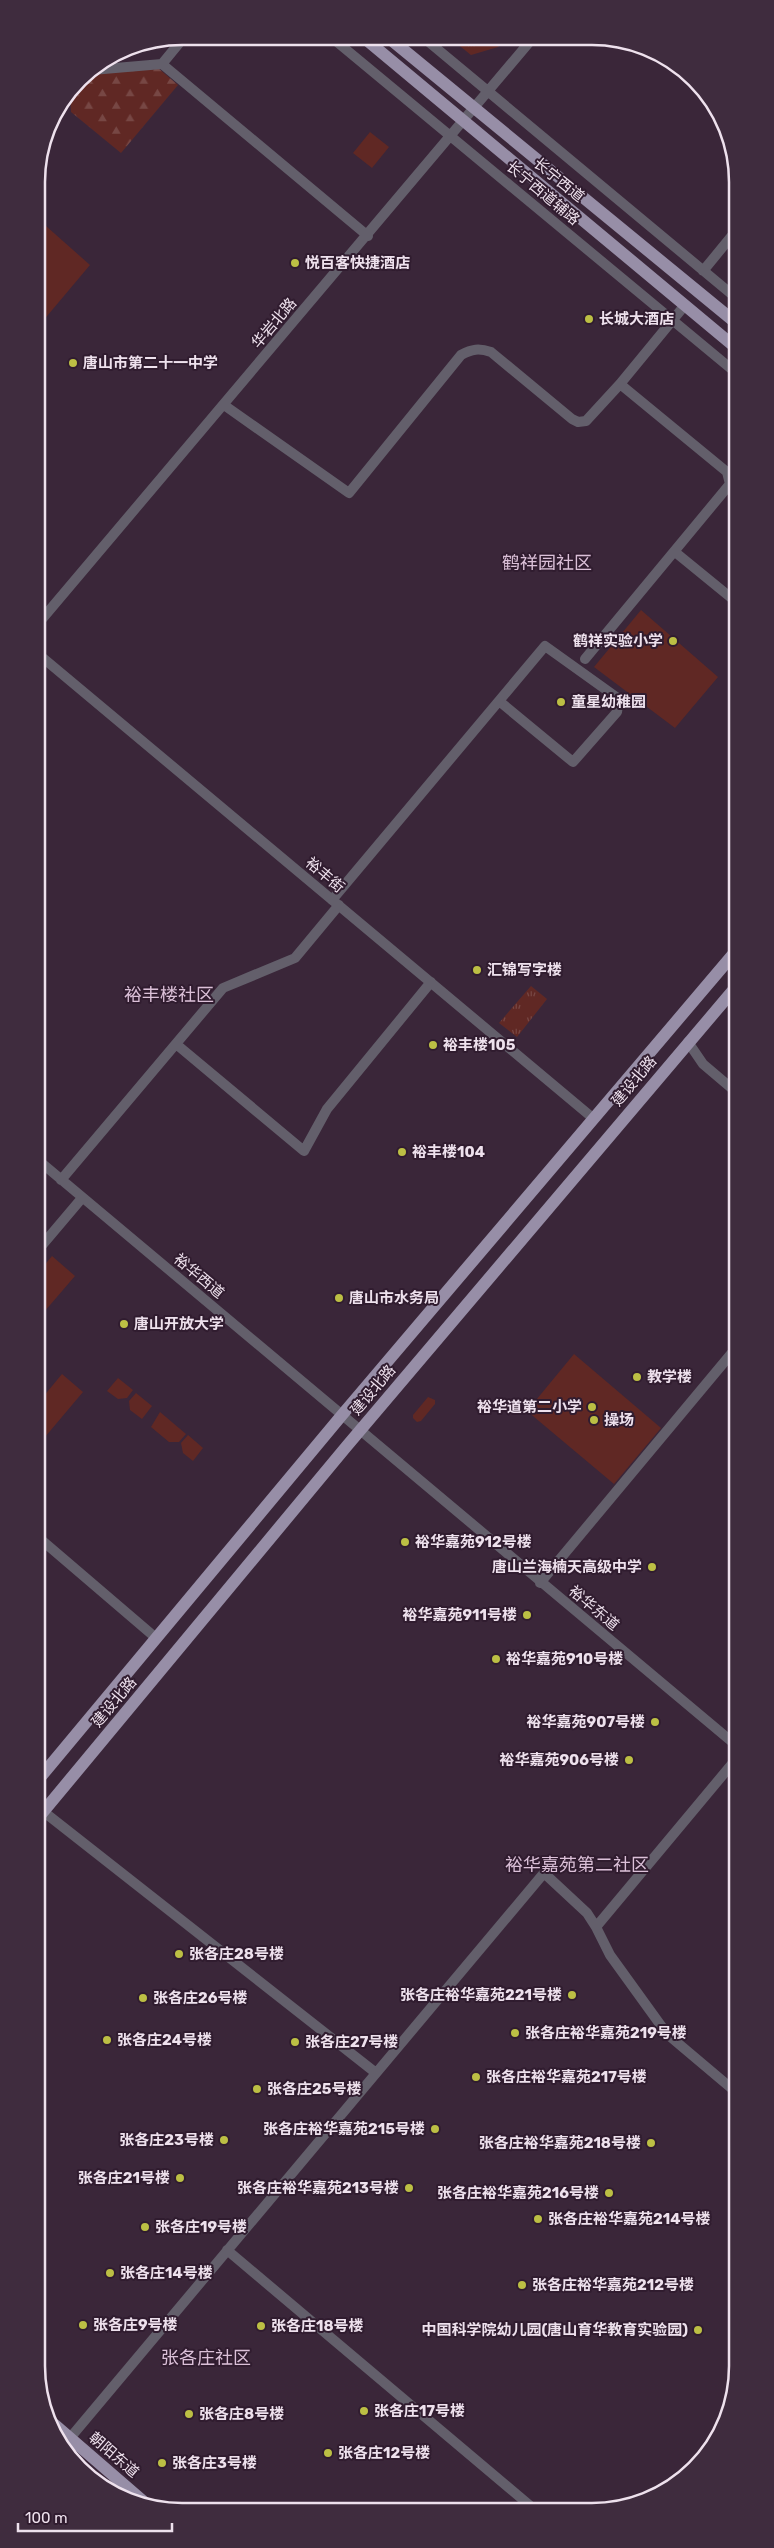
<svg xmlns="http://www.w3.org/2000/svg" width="774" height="2548" font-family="Rubik,'Noto Sans SC',sans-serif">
<defs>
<pattern id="grass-tufts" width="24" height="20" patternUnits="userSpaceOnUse" patternTransform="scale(1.25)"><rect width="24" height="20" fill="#602824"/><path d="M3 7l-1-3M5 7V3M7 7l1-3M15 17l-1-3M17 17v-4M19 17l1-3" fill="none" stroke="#774744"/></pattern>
<pattern id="forest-firs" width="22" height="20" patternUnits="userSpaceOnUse" patternTransform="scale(1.25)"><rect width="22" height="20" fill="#602824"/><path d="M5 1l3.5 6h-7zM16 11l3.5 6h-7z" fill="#774744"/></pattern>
</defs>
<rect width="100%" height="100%" fill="#3a2639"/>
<path fill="url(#grass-tufts)" d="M450,38h55l-7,9 -27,8z
M531,986l16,13 -30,38 -18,-14z"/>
<path fill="url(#forest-firs)" d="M158,68l20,17 -57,68 -50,-41c-1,-16 -1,-27 14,-37z"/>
<path fill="#602824" d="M370,132l19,15 -17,21 -19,-15z
M37,218l53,47 -53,63z
M641,610l77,67 -43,51 -81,-61z
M52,1256l23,20 -37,43v-46z
M574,1354l87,74 -47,56 -87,-73z
M62,1374l21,18 -38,45 -7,-6v-28z
M118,1378l15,12 -6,8 -9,1 -11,-8z
M136,1393l16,13 -10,13 -12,-9 -1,-9z
M428,1397l7,3v4l-14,17 -4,1 -4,-4v-3z
M160,1412l26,22 -7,8h-10l-18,-15z
M188,1435l15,13 -10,13 -10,-8 -2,-10z"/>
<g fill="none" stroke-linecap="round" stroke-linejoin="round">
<path stroke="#635f6b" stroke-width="10" d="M331,37l404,335
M424,38l311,259
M162,64l206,172
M92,70l70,-6 23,-28
M703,271l32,-39
M224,405l125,88 112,-138c11,-6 18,-7 30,-3l81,67 6,3 8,-1 34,-37 65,-79
M675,552l60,49
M37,625l495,-586
M37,653l557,466
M585,659l145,-175 -3,-12 -107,-88
M332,900l213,-254 74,53 -2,13 -44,50 -74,-61
M688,1042l15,22 33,28
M176,1044l128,107 23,-42 104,-127
M38,1160l699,586
M61,1180l162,-192 72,-30 44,-53
M38,1250l44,-52
M38,1537l118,101
M540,1583l196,-235
M44,1812l332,261
M596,1927l141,-169
M227,2250l307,259
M70,2438l474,-565 43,40 9,14 14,28 57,79 70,59"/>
<path stroke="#978ea7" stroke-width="12" d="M363,37l372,310
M389,38l346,284
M38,1780l304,-365 394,-464
M38,1818l308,-371 390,-460
M55,2425l96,83"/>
</g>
<g fill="#bcbf44" stroke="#301c2f" stroke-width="2">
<circle cx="295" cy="263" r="5"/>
<circle cx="589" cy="319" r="5"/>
<circle cx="73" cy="363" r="5"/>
<circle cx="673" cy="641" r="5"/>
<circle cx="561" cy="702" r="5"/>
<circle cx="477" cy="970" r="5"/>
<circle cx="433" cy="1045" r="5"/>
<circle cx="402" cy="1152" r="5"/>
<circle cx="339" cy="1298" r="5"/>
<circle cx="124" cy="1324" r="5"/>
<circle cx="637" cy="1377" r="5"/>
<circle cx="592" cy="1407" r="5"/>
<circle cx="594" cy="1420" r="5"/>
<circle cx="405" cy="1542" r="5"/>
<circle cx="652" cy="1567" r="5"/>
<circle cx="527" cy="1615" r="5"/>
<circle cx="496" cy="1659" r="5"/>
<circle cx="655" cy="1722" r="5"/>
<circle cx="629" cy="1760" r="5"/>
<circle cx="179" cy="1954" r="5"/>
<circle cx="572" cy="1995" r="5"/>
<circle cx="143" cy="1998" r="5"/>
<circle cx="515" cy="2033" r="5"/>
<circle cx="107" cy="2040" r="5"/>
<circle cx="295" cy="2042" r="5"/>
<circle cx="476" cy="2077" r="5"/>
<circle cx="257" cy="2089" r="5"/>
<circle cx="435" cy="2129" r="5"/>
<circle cx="224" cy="2140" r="5"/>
<circle cx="651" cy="2143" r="5"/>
<circle cx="180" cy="2178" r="5"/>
<circle cx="409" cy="2188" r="5"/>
<circle cx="609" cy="2193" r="5"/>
<circle cx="538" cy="2219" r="5"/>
<circle cx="145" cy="2227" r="5"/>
<circle cx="110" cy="2273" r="5"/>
<circle cx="522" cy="2285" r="5"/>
<circle cx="83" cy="2325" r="5"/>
<circle cx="261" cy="2326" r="5"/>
<circle cx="698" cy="2330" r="5"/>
<circle cx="364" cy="2411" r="5"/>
<circle cx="189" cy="2414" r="5"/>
<circle cx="328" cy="2453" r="5"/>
<circle cx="162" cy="2463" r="5"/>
</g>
<g text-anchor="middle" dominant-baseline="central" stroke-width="4" stroke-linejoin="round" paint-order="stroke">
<g font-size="15" fill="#eee1ed" stroke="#301c2f">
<text transform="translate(559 180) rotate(39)">长宁西道</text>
<text transform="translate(543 193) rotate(40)">长宁西道辅路</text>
<text transform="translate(274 323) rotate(-50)">华岩北路</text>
<text transform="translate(325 875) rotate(40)">裕丰街</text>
<text transform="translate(634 1081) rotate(-50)">建设北路</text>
<text transform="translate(199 1276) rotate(40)">裕华西道</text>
<text transform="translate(373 1390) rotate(-50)">建设北路</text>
<text transform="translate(594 1608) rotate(40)">裕华东道</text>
<text transform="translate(114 1702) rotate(-50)">建设北路</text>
<text transform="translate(114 2455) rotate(41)">朝阳东道</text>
</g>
<g font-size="15" font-weight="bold" fill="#eee1ed" stroke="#301c2f" text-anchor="start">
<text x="305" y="263">悦百客快捷酒店</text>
<text x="599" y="319">长城大酒店</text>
<text x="83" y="363">唐山市第二十一中学</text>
<text x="663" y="641" text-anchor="end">鹤祥实验小学</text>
<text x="571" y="702">童星幼稚园</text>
<text x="487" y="970">汇锦写字楼</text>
<text x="443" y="1045">裕丰楼105</text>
<text x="412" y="1152">裕丰楼104</text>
<text x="349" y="1298">唐山市水务局</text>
<text x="134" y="1324">唐山开放大学</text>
<text x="647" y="1377">教学楼</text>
<text x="582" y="1407" text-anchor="end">裕华道第二小学</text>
<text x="604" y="1420">操场</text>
<text x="415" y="1542">裕华嘉苑912号楼</text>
<text x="642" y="1567" text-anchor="end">唐山兰海楠天高级中学</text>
<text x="517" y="1615" text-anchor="end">裕华嘉苑911号楼</text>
<text x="506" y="1659">裕华嘉苑910号楼</text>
<text x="645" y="1722" text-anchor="end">裕华嘉苑907号楼</text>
<text x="619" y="1760" text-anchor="end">裕华嘉苑906号楼</text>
<text x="189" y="1954">张各庄28号楼</text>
<text x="562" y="1995" text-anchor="end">张各庄裕华嘉苑221号楼</text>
<text x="153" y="1998">张各庄26号楼</text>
<text x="525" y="2033">张各庄裕华嘉苑219号楼</text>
<text x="117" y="2040">张各庄24号楼</text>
<text x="305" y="2042">张各庄27号楼</text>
<text x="486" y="2077">张各庄裕华嘉苑217号楼</text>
<text x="267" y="2089">张各庄25号楼</text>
<text x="425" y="2129" text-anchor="end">张各庄裕华嘉苑215号楼</text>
<text x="214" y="2140" text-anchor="end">张各庄23号楼</text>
<text x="641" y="2143" text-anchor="end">张各庄裕华嘉苑218号楼</text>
<text x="170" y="2178" text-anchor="end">张各庄21号楼</text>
<text x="399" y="2188" text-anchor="end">张各庄裕华嘉苑213号楼</text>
<text x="599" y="2193" text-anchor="end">张各庄裕华嘉苑216号楼</text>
<text x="548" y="2219">张各庄裕华嘉苑214号楼</text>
<text x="155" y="2227">张各庄19号楼</text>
<text x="120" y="2273">张各庄14号楼</text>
<text x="532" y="2285">张各庄裕华嘉苑212号楼</text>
<text x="93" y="2325">张各庄9号楼</text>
<text x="271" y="2326">张各庄18号楼</text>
<text x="688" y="2330" text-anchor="end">中国科学院幼儿园(唐山育华教育实验园)</text>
<text x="374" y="2411">张各庄17号楼</text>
<text x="199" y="2414">张各庄8号楼</text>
<text x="338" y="2453">张各庄12号楼</text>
<text x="172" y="2463">张各庄3号楼</text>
</g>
<g font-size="18" fill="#dbc0d8" stroke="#301c2f">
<text x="547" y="563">鹤祥园社区</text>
<text x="169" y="995">裕丰楼社区</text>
<text x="577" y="1865">裕华嘉苑第二社区</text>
<text x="206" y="2358">张各庄社区</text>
</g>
</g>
<path d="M0 0H774V2548H0ZM182 45H592A137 137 0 0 1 729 182V2366A137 137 0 0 1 592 2503H182A137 137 0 0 1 45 2366V182A137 137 0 0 1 182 45Z" fill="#3f2c3e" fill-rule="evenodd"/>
<path fill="none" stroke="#eee1ed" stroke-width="2.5" d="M182 45H592A137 137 0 0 1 729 182V2366A137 137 0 0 1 592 2503H182A137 137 0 0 1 45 2366V182A137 137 0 0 1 182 45Z"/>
<path d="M18 2523v8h154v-8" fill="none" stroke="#eee1ed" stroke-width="2.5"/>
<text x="25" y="2523" font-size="15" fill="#eee1ed" stroke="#301c2f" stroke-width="4" paint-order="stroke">100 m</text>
</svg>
